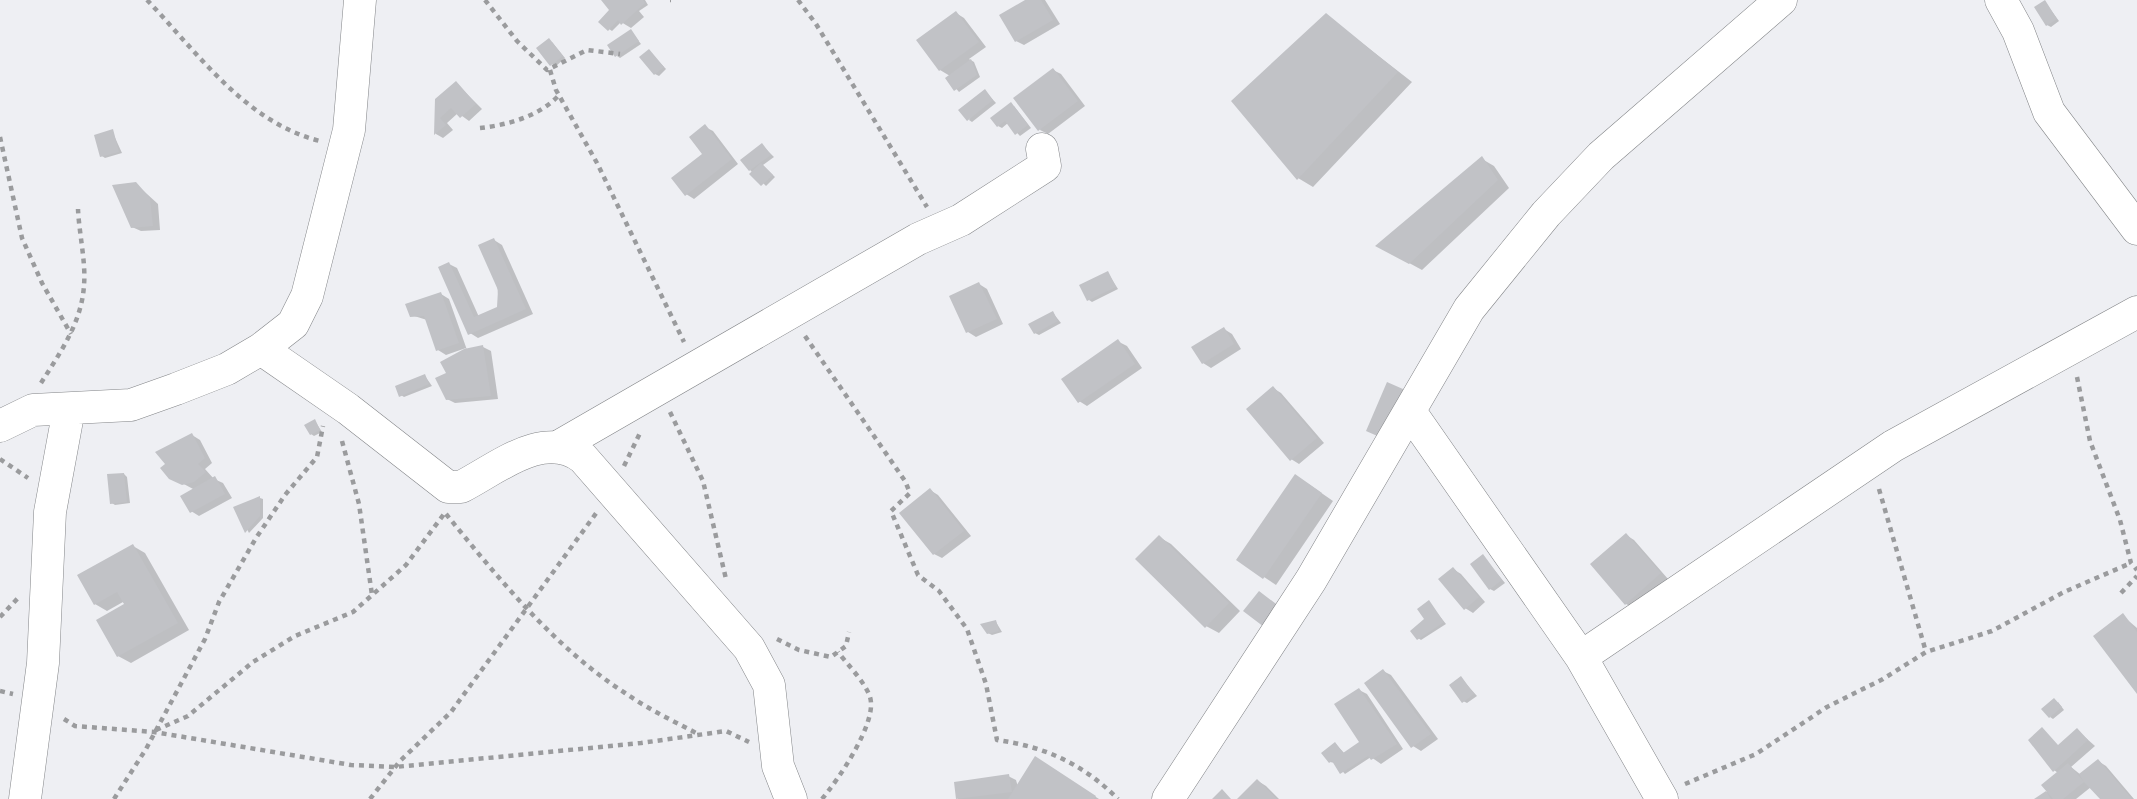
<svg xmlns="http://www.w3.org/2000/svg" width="2137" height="799" font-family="'Sofia Sans Condensed',sans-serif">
<rect width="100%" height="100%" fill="#eeeff3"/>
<path fill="#0003" d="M603,0h42l3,5 -9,6 5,6 -13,11 -10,-6 -9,9 -3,-2 3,-19z
M1028,0h17l15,24 -36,21 -8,-4z
M2045,2l14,19 -8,6 -4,-2z
M956,13l8,5 22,29 -17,12 5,3 6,15 -21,15 -12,-14 3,-2 -10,-6z
M1326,15l86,67 -99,105 -15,-9z
M631,31l10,13 -21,14 -3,-2z
M552,42l13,16 -10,9 -17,-18z
M649,51l17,18 -7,7 -4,-2z
M1053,70l8,4 24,32 -37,28 -8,-4z
M456,83l26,26 -13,12 -11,-8 -11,10 6,7 -10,8 -7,-4v-34z
M985,91l11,12 -24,19 -3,-2z
M1014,106l17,22 -11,8 -12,-13 -6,5 -4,-2z
M705,127l8,4 25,33 -44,35 -8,-5 18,-40z
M112,131l10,22 -17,5 -3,-2z
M762,145l12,12 -11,8 12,12 -9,9 -16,-16z
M1482,159l12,7 15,22 -87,82 -44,-24z
M136,184l22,20 2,26 -19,1 -9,-4z
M494,240l8,5 31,69 -55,24 -8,-5 -21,-69 8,4 22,49 20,-9z
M1108,273l10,16 -26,13 -3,-2z
M979,284l8,5 16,35 -27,13 -8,-5z
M441,294l8,5 18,51 16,-3 8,4 7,48 -43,4 -8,-4 1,-25 18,-26 -20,7 -8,-5 -11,-30 -16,-5z
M1053,313l8,10 -22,12 -4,-2z
M1224,329l8,5 9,15 -30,19 -8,-5z
M1119,342l8,4 15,22 -55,38 -8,-5z
M425,376l7,10 -28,11 -3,-2z
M1273,388l8,5 43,50 -25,21 -8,-5z
M315,421l7,11 -8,4 -3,-2z
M192,435l8,5 12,23 -7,6 9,10 9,4 9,15 -33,18 -8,-5 4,-21 -15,-8z
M124,474l3,3 3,26 -15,2 -3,-2z
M1307,483l26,18 -57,84 -38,-25z
M930,490l8,5 33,41 -29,22 -8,-4z
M260,498l3,1v19l-14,15 -13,-25z
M1626,535l8,5 34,39 -34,29 -8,-4z
M1159,537l12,7 69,67 -21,22 -13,-7z
M133,546l12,7 44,77 -58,33 -13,-7 8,-51 -3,-3 -16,9 -12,-7z
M1483,556l22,27 -11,8 -4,-2z
M1453,569l8,5 24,28 -12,11 -8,-5z
M1429,603l17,21 -25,16 -3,-2 9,-19z
M2123,616l14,12v63z
M996,622l6,10 -10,3 -4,-2z
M1383,671l8,4 47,64 -17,12 -8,-5z
M1461,678l16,18 -10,7 -4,-2z
M1359,690l8,4 36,55 -22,15 -10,-7 -26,17 -10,-11 -5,-1 6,-18 9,10 17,-11z
M2058,702l6,8 -11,9 -3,-2z
M2077,730l18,16 -24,21 10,8 17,-14 8,5 28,33h-32l-11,-12 -15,12h-39l11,-8 10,-18 -4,-3 5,-24z
M1051,768l48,31h-141l-2,-15 52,-8 8,4 2,7z
M1258,781l8,5 13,13h-39z"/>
<path fill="#c1c2c6" d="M601,0h42l2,3 -24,22 -3,-5 -10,11 -10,-9 11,-12z
M1025,0h16l12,20 -38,22 -16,-27z
M2045,0l12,19 -11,7 -12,-19z
M956,11l23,31 -40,29 -23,-31z
M1326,13l72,59 -101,108 -66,-79z
M631,29l8,12 -24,16 -8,-12z
M549,38l14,18 -13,10 -14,-18z
M649,49l15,18 -10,8 -15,-18z
M971,59l6,16 -23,16 -9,-13z
M1053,68l25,33 -40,30 -25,-33z
M456,81l20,23 -16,14 -9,-10 -11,10 6,7 -12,10 1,-36z
M985,89l8,11 -26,21 -9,-11z
M1011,102l17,23 -13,10 -10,-14 -8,6 -7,-9z
M705,124l27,35 -47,37 -14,-18 31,-24 -13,-17z
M113,129l6,23 -19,5 -6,-22z
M762,143l9,12 -22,16 -9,-11z
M1482,156l16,24 -89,84 -34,-18z
M761,163l12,12 -12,11 -12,-12z
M136,182l14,16 3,28 -22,2 -19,-43z
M494,238l32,71 -58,26 -30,-68 11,-5 25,55 23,-10 1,-17 -20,-45z
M1108,271l8,16 -29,14 -8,-16z
M979,282l18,37 -31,14 -17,-37z
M441,292l18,51 -23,8 -12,-35 -14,1 -5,-13z
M1053,311l5,10 -24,13 -6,-10z
M1224,327l10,17 -32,20 -11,-17z
M1118,339l17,25 -57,39 -17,-24z
M483,345l8,51 -45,4 -11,-22 11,-5 -6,-11 24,-13z
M425,374l4,10 -30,13 -4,-11z
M1387,382l25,11 -21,49 -25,-11z
M1273,386l44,52 -27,23 -44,-52z
M315,419l5,11 -10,5 -6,-10z
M192,433l13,25 -7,6 8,8 -12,10 -12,3 -13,-6 -9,-11 5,-4 -10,-12z
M124,473l3,29 -17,2 -3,-30z
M1295,474l27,19 -59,86 -27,-19z
M215,476l10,18 -35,19 -10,-17z
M930,488l34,43 -31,24 -34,-42z
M260,496v20l-15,17 -12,-26z
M1626,533l35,40 -36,32 -35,-41z
M1159,535l70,68 -24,25 -70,-69z
M133,544l45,79 -61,34 -21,-37 28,-16 -7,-12 -23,13 -17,-30z
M1483,554l19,26 -13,10 -19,-26z
M1453,567l26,30 -15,13 -26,-31z
M1259,591l25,19 -16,20 -25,-19z
M1429,600l15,22 -27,18 -7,-9 14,-12 -7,-10z
M2123,613l14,19v62l-44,-58z
M996,620l3,11 -12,3 -7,-10z
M1383,669l48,65 -20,14 -47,-65z
M1461,676l13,18 -12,9 -13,-18z
M1359,688l38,56 -26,16 -3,-4 -28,18 -8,-13 -3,2 -8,-10 14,-11 8,11 16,-11 -25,-38z
M2054,698l8,9 -13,11 -8,-9z
M2042,727l16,18 19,-17 11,12 -35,32 -25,-32z
M1035,756l61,40 -2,3h-86z
M2098,759l34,40h-32l-16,-17 -21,17h-10l-12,-14 27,-22 16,19 -5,-8z
M1009,774l3,18 -56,7 -2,-17z
M1257,779l20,20h-40z
M1222,789l9,10h-19z
M2046,791l5,8h-17z"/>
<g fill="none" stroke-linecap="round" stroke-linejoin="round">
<g stroke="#838588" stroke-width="33">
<path id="minor" d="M2001,0l17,31 31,81 88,117
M261,349l87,60 100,78h13c37,-19 83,-59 122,-29l166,190 20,37 9,81 13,33
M1411,413l170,244 81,142
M0,426l33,-16 98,-5 45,-16 51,-20 34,-20 32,-25 14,-28 42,-166 11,-130
M561,445l357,-206 43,-19 84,-54 -3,-17
M1581,657l312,-211 244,-134
M25,799l18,-136 7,-151 19,-103
M1168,799l143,-219 158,-271 77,-95 55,-58 180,-156"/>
</g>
<path stroke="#9a9b9d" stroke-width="4.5" stroke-dasharray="5 5" stroke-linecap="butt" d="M147,0c50,52 99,123 173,141
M485,0l32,41 30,29 40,-20 33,4
M670,0h1
M798,0l18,24 111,183
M550,70l6,20 41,73 87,179
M480,128c28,-3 60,-12 79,-33
M0,137l22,101 20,45 29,51
M805,336l100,145 5,12 -19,18 27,64 21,16 28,38 19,55 11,56c49,7 86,24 121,59
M2077,377l13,64 30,79 11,43 6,7
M41,383c19,-30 41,-61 43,-98 2,-23 -5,-52 -6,-76
M670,412l33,69 23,98
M342,441l17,63 13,91
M0,459l28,19
M624,466l16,-33
M1879,489l47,163
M446,514c53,65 108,133 179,179 23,16 50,29 75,42
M2121,593l16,-17
M0,617l19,-20
M777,639l22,11 32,7 15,-11 3,-14
M0,691l13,3
M64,719l11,7 79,6 197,33 44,2 246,-24 85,-12 23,11
M156,730l32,-14 65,-54 42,-26 58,-24 53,-47 38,-51
M1685,784l71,-30 71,-47 56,-28 43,-27 66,-21 72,-39 67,-29
M114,799l32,-50 59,-110 14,-37 37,-64 29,-43 32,-38 6,-31
M370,799l30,-38 51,-49 146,-200
M822,799c16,-19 56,-77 48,-102 -5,-15 -23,-33 -32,-45"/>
<use href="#minor" stroke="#fff" stroke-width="32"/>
</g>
</svg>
